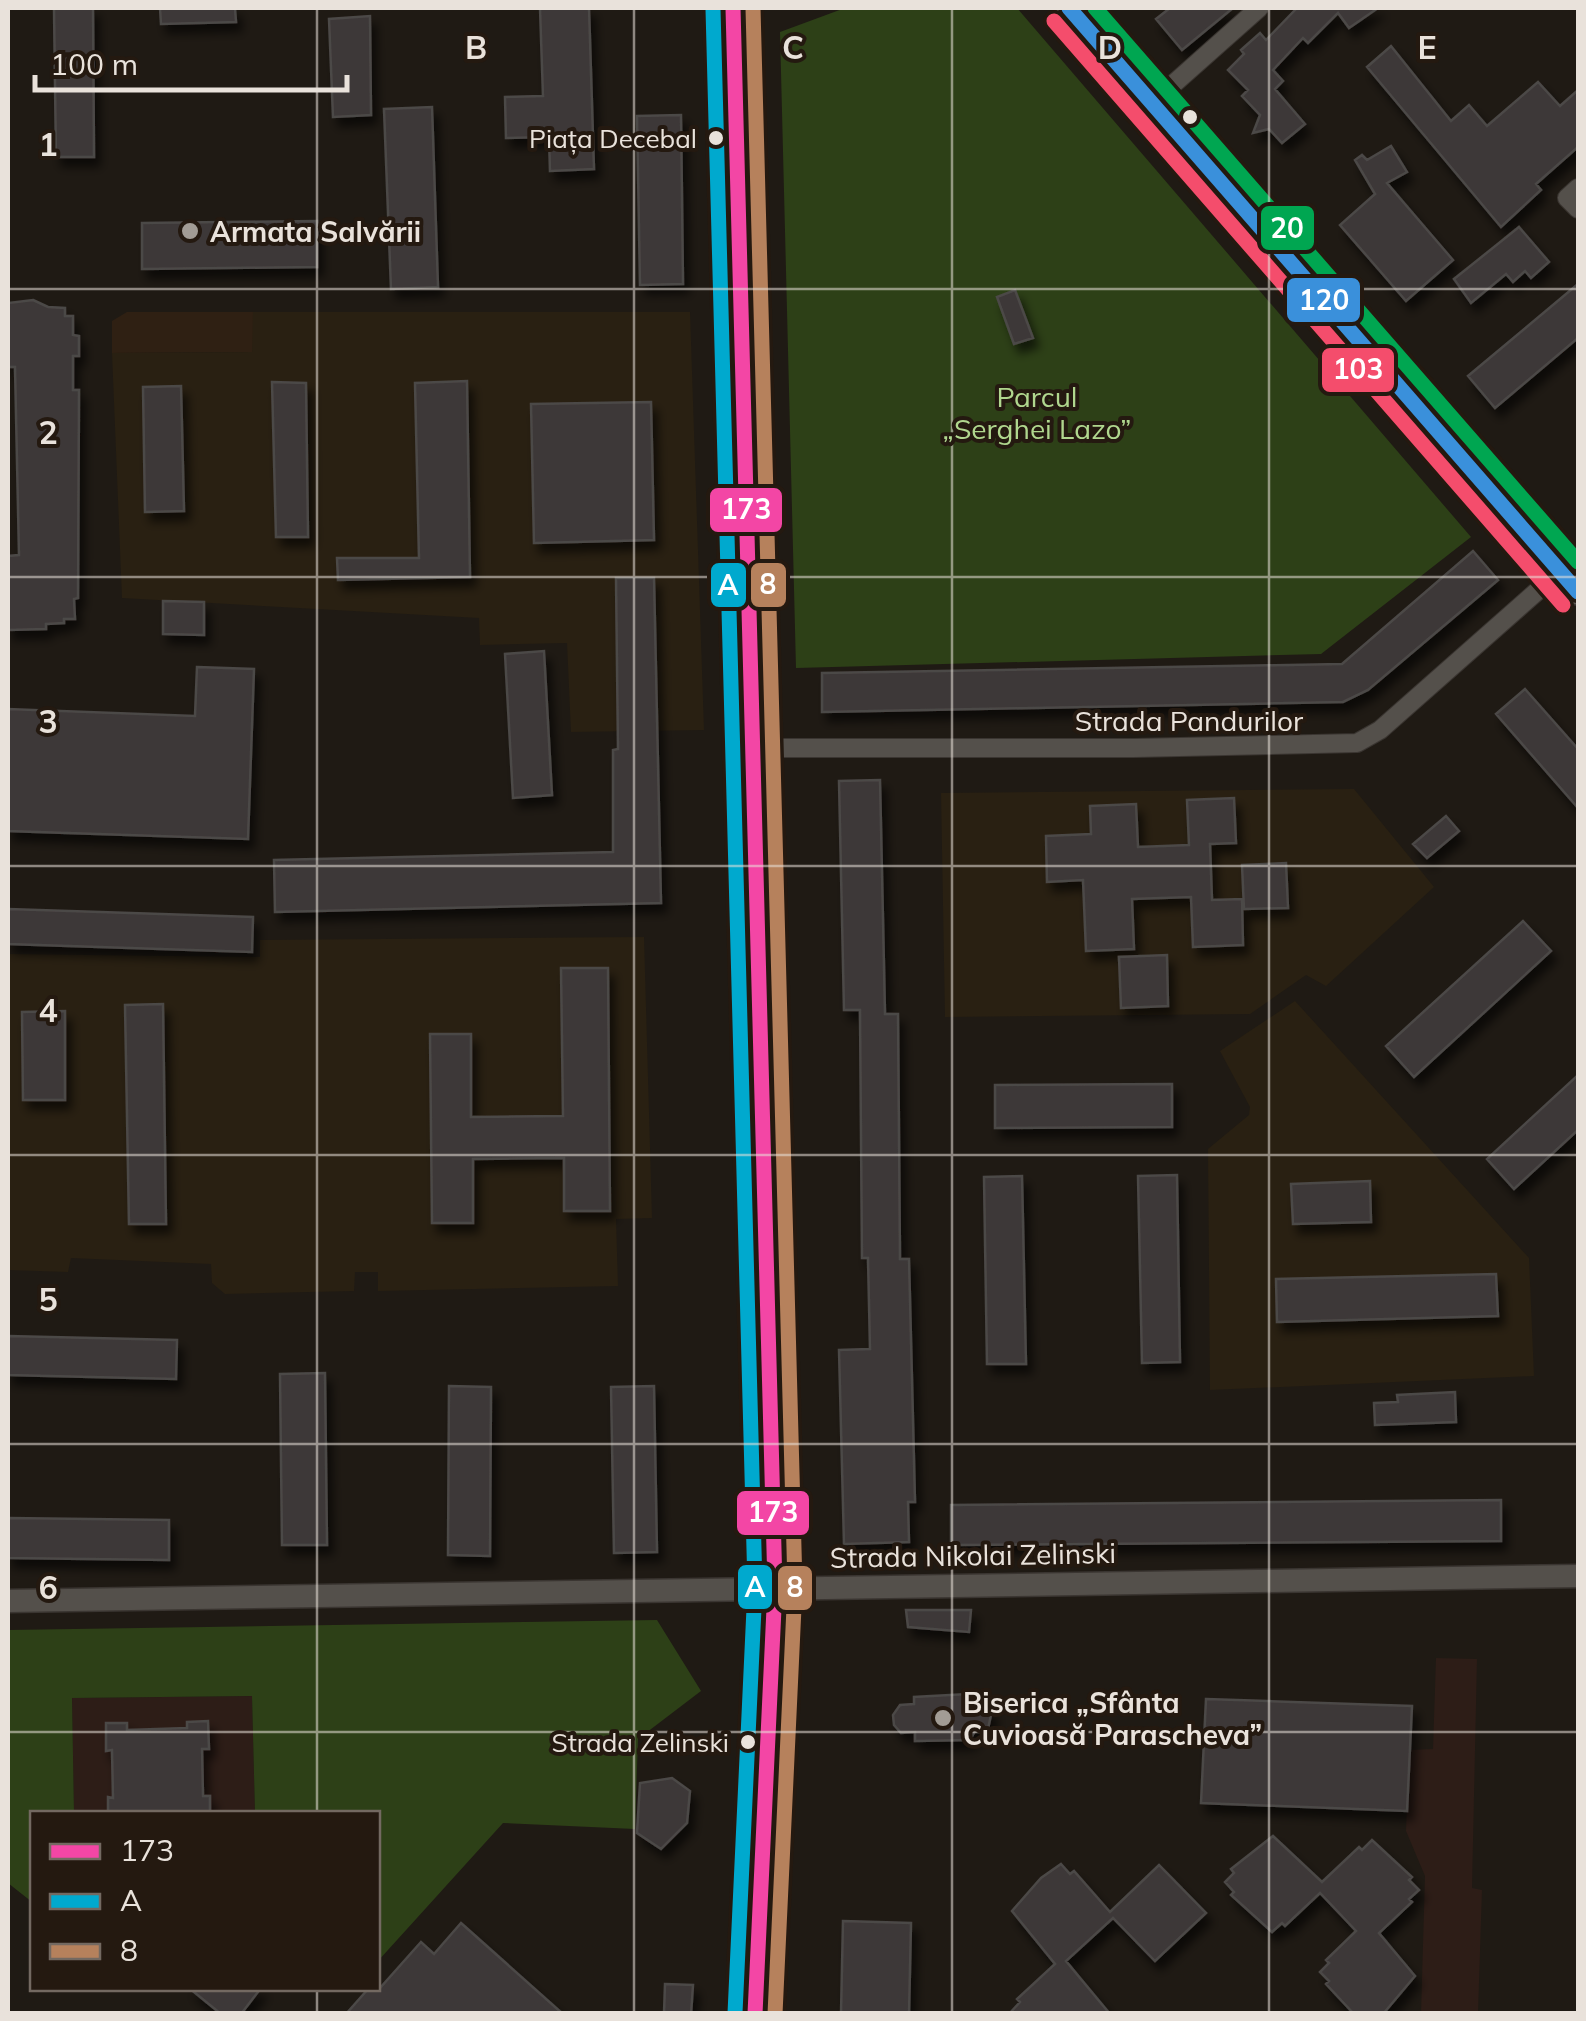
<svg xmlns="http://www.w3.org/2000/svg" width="1586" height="2021" font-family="Mulish,sans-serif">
<defs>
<filter id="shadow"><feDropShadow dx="5.5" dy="9" stdDeviation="5" flood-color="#0009"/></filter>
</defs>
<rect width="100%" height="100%" fill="#1f1a14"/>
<path fill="#2d1d17" d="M1436,1658l41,1 -5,229 10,2 -4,123h-57l4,-137 -19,-45 3,-81 24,-1z
M252,1696l3,117h-181l-2,-115z"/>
<path fill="#2f2013" d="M127,312h126v40l-141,1v-32z"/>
<path fill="#292012" d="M253,312h437l14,418 -133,2 -4,-89 -87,2 -1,-27 -357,-20 -10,-245 140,-1z
M1354,789l80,98 -108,99 -20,-11 -56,39 -305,3 -4,-224z
M644,937l8,281 -36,1 2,67 -240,5v-19h-23l-1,19 -129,3 -13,-11 -1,-19 -140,-6 -3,14 -60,-2v-316l252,3v-17z
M1295,1001l234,257 5,118 -324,14 -2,-241 41,-34 1,-8 -30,-56z"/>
<path fill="#2d4017" d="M845,8h172l454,529 -150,117 -525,14 -16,-636z
M657,1620l44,71 -63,48 -3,90 -132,-6 -125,138v-147l-123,-1 -3,-117 -180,2 2,115 -42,1v88l-24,-19v-253z"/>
<path fill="#3d3838" stroke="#4c4847" stroke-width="2.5" filter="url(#shadow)" d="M54,8h39l1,149h-38z
M160,8h75l1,14 -75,2z
M540,8h49l5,161 -44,2 -1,-34 -43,1 -1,-41 38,-1z
M1170,8h63l-51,42 -26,-31z
M1297,8h81l-29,20 -11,-15 -30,30 -5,-5 -30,32 10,11 -8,8 30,35 -23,19 -13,-14 -16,4 7,-18 -18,-19 6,-6 -20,-20 16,-16 -3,-4 19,-17 6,7z
M370,16l1,99 -38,2 -4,-98z
M1391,46l60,75 18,-16 18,21 51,-44 22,24 18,-16v57l-42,37 5,6 -40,37 -134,-160z
M432,107l6,180 -47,2 -7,-180z
M681,115l2,169 -43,1 -3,-169z
M1391,146l16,26 -20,11 66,77 -47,41 -66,-76 35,-31 -20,-34 7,-5 5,5z
M317,221v46l-175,2v-46z
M1519,227l30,35 -18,16 -6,-7 -12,11 -7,-8 -35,29 -17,-24z
M1578,284v54l-83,70 -27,-32z
M1015,290l18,48 -19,6 -17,-47z
M33,300l15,7 17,1v8h8v19l6,1v20h-6v34h6l-1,208 -4,1 1,20h-11v4l-18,1v5l-38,1v-74l11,-1 -4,-188h-7v-64z
M467,381l3,196 -132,3 -1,-22h82l-4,-175z
M272,382l34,1 2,154h-32z
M181,386l3,125 -39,1 -2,-125z
M651,402l3,138 -120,3 -3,-139z
M1473,551l25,29 -130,110 -25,12 -521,10v-39l520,-9z
M616,578h38l7,325 -386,9 -1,-52 339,-8v-102l5,-1z
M163,601l41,1v33l-41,-1z
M544,651l8,144 -39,3 -8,-144z
M197,667l57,2 -6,170 -240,-8v-122l187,7z
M1525,689l53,60v59l-82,-94z
M880,780l5,234h13l2,245h9l6,243h-7l1,40 -65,2 -5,-194 31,-1 -2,-91h-6l-2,-248h-16l-5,-229z
M1234,798l2,45 -26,1 2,56 30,-1 1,46 -50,2 -2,-50 -59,2 2,50 -48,2 -3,-71 -36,2 -1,-46 45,-2 -1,-28 46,-2 2,43 51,-2 -2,-45z
M1446,816l13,15 -32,27 -14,-14z
M1286,863l2,45 -44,1 -2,-44z
M8,909l245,8 -1,35 -244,-8z
M1523,921l28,30 -137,126 -28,-31z
M1167,955l1,51 -47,2 -2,-51z
M561,968h47l2,243h-46v-53l-91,1v64h-41l-2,-189h41v83l92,-1z
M163,1004l3,220h-37l-4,-219z
M65,1011v89h-42l-1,-88z
M1578,1075v55l-64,59 -27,-30z
M1172,1084v43l-177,1v-43z
M1177,1175l3,187 -38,1 -4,-187z
M1022,1176l4,188h-39l-3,-187z
M1370,1181l1,41 -78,2 -2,-40z
M1496,1274l2,42 -221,6 -1,-43z
M8,1336l169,4 -1,39 -168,-4z
M325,1373l2,172h-45l-2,-171z
M449,1386l42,1 -1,169 -42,-1z
M654,1386l3,166 -43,1 -3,-166z
M1455,1392l1,30 -81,3 -1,-22 24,-1 -1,-7z
M1501,1500v41l-550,4v-40z
M8,1518l161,2v40l-161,-2z
M906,1610h65l-2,22 -61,-5z
M968,1694l6,10 18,6 -4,19 -13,2 -5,9 -55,1v-9l-14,1 -7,-8 -1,-10 7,-10 14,-1v-7z
M1206,1699l206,7 -5,105 -206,-8z
M208,1721l1,28h-7l1,47h7v18h-102v-17l5,1 -1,-48 -6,1v-28h21v7l60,-2v-6z
M672,1778l18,13 -3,32 -26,26 -24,-16 3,-50z
M1273,1836l49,46 37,-35 3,3 10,-10 40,37 -3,3 10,10 -10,9 3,3 -33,31 36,43 -32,38h-29l-28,-30 3,-3 -9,-9 9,-9 -3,-3 30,-29 -36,-38 -35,33 -3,-3 -10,9 -41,-37 3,-3 -9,-10 9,-9 -3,-4z
M1061,1864l9,10 4,-3 36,41 49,-47 47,48 -51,48 -42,-43 -47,43 44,53h-101l11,-12 -3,-3 38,-35 -43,-53 29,-33z
M843,1921l68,2 -2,91h-68z
M461,1923l102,91h-217l23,-26h11l41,-46 13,12z
M665,1984l28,1 -2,29h-27z
M189,1988h72l-20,26h-20z"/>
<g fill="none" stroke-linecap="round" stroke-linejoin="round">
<g stroke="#3a3531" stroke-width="20">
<path id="minor" d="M1152,103l107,-95
M1578,188l-11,10 11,11
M754,748h380l223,-5 23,-13 180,-159"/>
</g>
<g stroke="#3a3531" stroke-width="25">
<path id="tertiary" d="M8,1601l1570,-25"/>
</g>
<g stroke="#3a3531" stroke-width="28">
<path id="secondary" d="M1069,8l509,584"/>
</g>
<g stroke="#3a3531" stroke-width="30">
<path id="primary" d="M733,8l42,1579 -20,427"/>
</g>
<use href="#minor" stroke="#54504b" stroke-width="18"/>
<use href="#tertiary" stroke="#54504b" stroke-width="22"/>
<use href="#secondary" stroke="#605a56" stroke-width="25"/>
<use href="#primary" stroke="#625a56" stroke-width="28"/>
<g stroke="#241910" stroke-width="22">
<path id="bus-1" d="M733,8l42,1579 -20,427"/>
</g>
<g stroke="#241910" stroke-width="22">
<path id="bus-2" d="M713,9l42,1578 -20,426"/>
</g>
<g stroke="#241910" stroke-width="22">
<path id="bus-3" d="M753,8l42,1578 -20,428"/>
</g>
<g stroke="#241910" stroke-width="22">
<path id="bus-4" d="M1069,8l509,584"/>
</g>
<g stroke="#241910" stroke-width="22">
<path id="bus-5" d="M1054,21l509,584"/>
</g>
<g stroke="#241910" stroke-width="22">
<path id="bus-6" d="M1095,8l483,554"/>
</g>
<use href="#bus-1" stroke="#f346a5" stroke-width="15"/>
<use href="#bus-2" stroke="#00a9ce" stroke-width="15"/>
<use href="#bus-3" stroke="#b6815c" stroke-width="15"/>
<use href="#bus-4" stroke="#3a90db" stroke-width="15"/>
<use href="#bus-5" stroke="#f44d6c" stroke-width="15"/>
<use href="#bus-6" stroke="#00a651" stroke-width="15"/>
</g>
<path fill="none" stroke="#e9e2db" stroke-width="2.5" stroke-opacity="0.55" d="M317,8v1806M634,8v2006M952,8v2006M1269,8v2006M8,289h1570M8,577h1570M8,866h1570M8,1155h1570M8,1444h1570M8,1732h1570M317,1988v26"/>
<g fill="#e9e2db" stroke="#241910" stroke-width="4">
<circle cx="1190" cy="117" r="9"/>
<circle cx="716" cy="138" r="9"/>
<circle cx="748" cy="1742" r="9"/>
</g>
<g fill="#a29c95" stroke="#241910" stroke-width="4">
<circle cx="190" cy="231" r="10"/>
<circle cx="943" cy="1718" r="10"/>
</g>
<g text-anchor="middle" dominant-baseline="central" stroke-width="8" stroke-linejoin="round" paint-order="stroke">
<g font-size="26" fill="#e9e2db" stroke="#241910" text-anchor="end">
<text x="697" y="138">Piața Decebal</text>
<text x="729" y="1742">Strada Zelinski</text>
</g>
<g font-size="28" font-weight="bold" fill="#e9e2db" stroke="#241910" text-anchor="start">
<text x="210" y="231">Armata Salvării</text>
<text x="963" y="1702">Biserica „Sfânta<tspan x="963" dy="32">Cuvioasă Parascheva”</tspan></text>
</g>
<g font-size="28" fill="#b0d78e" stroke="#241910">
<text x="1037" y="396">Parcul<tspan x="1037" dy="32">„Serghei Lazo”</tspan></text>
</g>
<g font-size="28" fill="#e9e2db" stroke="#241910">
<text x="1189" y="720">Strada Pandurilor</text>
<text transform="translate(973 1555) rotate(-1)">Strada Nikolai Zelinski</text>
</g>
</g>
<g font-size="32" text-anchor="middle" font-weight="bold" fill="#e9e2db" stroke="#241910" stroke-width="8" stroke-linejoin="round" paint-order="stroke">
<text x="476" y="59">B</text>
<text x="793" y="59">C</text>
<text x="1110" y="59">D</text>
<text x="1427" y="59">E</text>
<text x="48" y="156">1</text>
<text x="48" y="444">2</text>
<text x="48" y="733">3</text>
<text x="48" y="1022">4</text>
<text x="48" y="1311">5</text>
<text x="48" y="1599">6</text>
</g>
<g stroke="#241910" stroke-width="4">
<rect x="1259" y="204" width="57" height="48" rx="10" fill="#00a651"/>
<rect x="1285" y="276" width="77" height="48" rx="10" fill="#3a90db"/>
<rect x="1320" y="346" width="76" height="48" rx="10" fill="#f44d6c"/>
<rect x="708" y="486" width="76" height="48" rx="10" fill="#f346a5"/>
<rect x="749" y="561" width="39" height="48" rx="10" fill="#b6815c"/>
<rect x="709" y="561" width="39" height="48" rx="10" fill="#00a9ce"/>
<rect x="735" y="1489" width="76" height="48" rx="10" fill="#f346a5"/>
<rect x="736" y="1563" width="38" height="48" rx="10" fill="#00a9ce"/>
<rect x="776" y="1564" width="38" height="48" rx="10" fill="#b6815c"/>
</g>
<g font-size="28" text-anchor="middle" font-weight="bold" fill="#fff">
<text x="1287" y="238">20</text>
<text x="1324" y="310">120</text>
<text x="1358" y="379">103</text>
<text x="746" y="519">173</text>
<text x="768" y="594">8</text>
<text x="728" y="595">A</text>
<text x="773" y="1522">173</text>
<text x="755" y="1597">A</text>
<text x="795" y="1597">8</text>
</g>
<rect width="1586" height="2021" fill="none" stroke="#e9e2db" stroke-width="20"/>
<rect x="30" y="1811" width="350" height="180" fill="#241910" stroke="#736961" stroke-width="2.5"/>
<rect x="50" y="1844" width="50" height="15" fill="#f346a5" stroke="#736961" stroke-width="2.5"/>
<text x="120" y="1861" font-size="30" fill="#e9e2db">173</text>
<rect x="50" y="1894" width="50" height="15" fill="#00a9ce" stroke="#736961" stroke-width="2.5"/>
<text x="120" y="1911" font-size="30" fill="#e9e2db">A</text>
<rect x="50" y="1944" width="50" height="15" fill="#b6815c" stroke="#736961" stroke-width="2.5"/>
<text x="120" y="1961" font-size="30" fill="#e9e2db">8</text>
<path d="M35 75v15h312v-15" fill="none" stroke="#e9e2db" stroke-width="5"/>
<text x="50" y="75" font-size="30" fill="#e9e2db" stroke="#241910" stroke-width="8" paint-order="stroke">100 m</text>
</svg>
